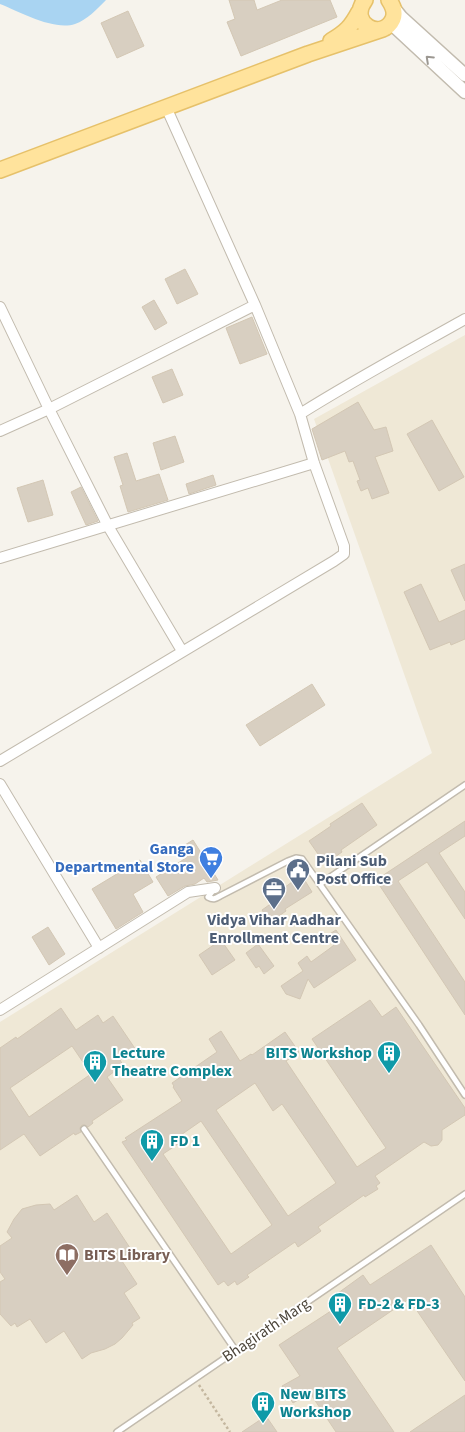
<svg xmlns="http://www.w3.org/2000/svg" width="465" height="1432" font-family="'Source Sans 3',sans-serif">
<rect width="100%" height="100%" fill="#f6f3ec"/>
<path fill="#efe8d6" d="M465,335v1097h-465v-410l432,-269 -118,-334z"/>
<path fill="#a9d4f2" d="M0,0h106c-9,9 -19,20 -31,24 -21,7 -55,-12 -75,-20z"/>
<path fill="#d8cfc1" stroke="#d3c7b4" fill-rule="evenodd" d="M229,0h25l3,10 25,-10h48l7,17 -96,39 -14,-34 8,-3z
M128,11l16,35 -27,12 -16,-35z
M185,269l13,25 -21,10 -12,-25z
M154,300l13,23 -12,7 -13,-23z
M252,317l15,37 -27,10 -14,-36z
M172,369l11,26 -20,8 -11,-26z
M358,402l16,28 12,-3 7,24 -18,6 14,36 -17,6 -4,-11 -7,3 -4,-10 3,-1 -7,-19 -4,1 -4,-11 -23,9 -10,-31z
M432,420l32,57 -25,14 -32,-57z
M175,436l9,26 -23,8 -8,-27z
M127,453l9,28 23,-7 9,26 -40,12 -8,-26 3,-1 -9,-28z
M213,475l3,10 -27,9 -3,-10z
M43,480l10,35 -25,7 -11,-34z
M81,487l17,34 -12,4 -15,-33z
M465,564v37l-14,-31z
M421,584l18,38 26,-12v29l-14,6 -1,-3 -20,8 -26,-58z
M312,684l13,21 -65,41 -14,-21z
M362,803l15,22 -36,25 1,2 -17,12 -16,-23 22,-15 -1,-2z
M465,821v15l-26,17 26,39v27l-38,-57 -29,19 67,101v33l-89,-135z
M193,840l25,40 -11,2 -3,-4 -9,6 -10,2 -17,10 -12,-19 30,-19 -6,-10z
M140,860l13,22 -20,12 10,18 -27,17 -24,-40z
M296,879l2,4 6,-4 8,13 -27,17 1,2 -16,11 -8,-12 24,-17 -2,-5z
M48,927l17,27 -16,11 -17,-28z
M336,930l20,30 -42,28 -6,-9 -8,20 -14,-5 -5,-8 22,-15 -5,-8 9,-7 4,6 18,-13 5,-4 -6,-10z
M221,940l14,20 -23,15 -13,-20z
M258,944l16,22 -10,8 -5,-8 -3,2 -10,-15z
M370,1000l12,17 14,-10 69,101v7l-23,15v10l-4,5 -7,1 -7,-4 -49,34 5,7 -4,3 2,3 -13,8 -1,-2 -46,32 3,4 -23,16 -3,-5 -48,33 2,2 -12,8 -2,-4 -7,5 -4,-5 -6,4 -96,-143 5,-2 -2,-2 57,-37 -9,-14 1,-1 -2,-3 45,-31 -8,-13 12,-8 19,30 11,-7 1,1 33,-23 14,20 -13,9 71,106 29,-19 -74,-109zM255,1083l18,28 9,-7 54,79 -48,33 -72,-106zM201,1121l71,104 -41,29 -68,-100 18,-12 -3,-5z
M61,1008l15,22 22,-15 5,8 10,-7 23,34 -16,10 3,5 -16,12 16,23 -31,21 1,2 -5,4 -3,-2h-3l-2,3 1,4 -6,3 -1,-2 -34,23 -16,-22 -24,16v-102l16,-11 1,2zM72,1046l19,28 -62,43 -19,-29z
M77,1195l17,27 13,-9 25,38 -12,7 17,26 -13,9 16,25 -8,5 1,2 -11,13 -7,6 -10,5 -14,4 -9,6 -18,-28 -18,12 -16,-24 -13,8 -2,-4 -4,3 -11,-12v-32l5,-3 -5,-7v-26l12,-8 -5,-6 7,-13 8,-10 14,-4 14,-1 4,6z
M431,1245l34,52v84l-56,-82 -72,49 57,84h-58l-26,-39 -17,10 -11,-17 18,-10 -21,-31 61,-40 -6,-9 29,-21 7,10z
M465,1395v37h-55z
M266,1416l11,16h-35z"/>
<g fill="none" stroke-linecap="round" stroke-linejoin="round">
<g stroke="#c2bbae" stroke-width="8">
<path id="service" d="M320,884l145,-99
M215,888l-7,9c5,3 7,2 12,-1l68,-35 8,-3 6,1 117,166 46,70
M84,1129l152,222
M117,1432l348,-238"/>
</g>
<g stroke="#c2bbae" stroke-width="12">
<path id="minor" d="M0,307l49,102 59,117 74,125
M300,414c54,-34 110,-64 165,-95
M0,431l49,-22 206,-104
M0,558l314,-95
M0,761l334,-200 10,-7v-8l-30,-83 -14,-49 -45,-109 -89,-198
M0,784l99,164
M0,1010l188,-118 27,-4"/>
</g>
<g stroke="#c2bbae" stroke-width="15">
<path id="tertiary" d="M393,7l8,10 64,58
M388,25l6,1 71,66"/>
</g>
<g stroke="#e6c16a" stroke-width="18">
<path id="primary" d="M365,0c-18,24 18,42 28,19 3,-7 0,-13 -4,-19
M331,41c15,-9 20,-14 28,-29
M0,170l308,-116 75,-25"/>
</g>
<path stroke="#c4b79f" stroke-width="2.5" stroke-dasharray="2.5 2.5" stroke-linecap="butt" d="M199,1385l31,47"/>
<use href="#service" stroke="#fff" stroke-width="5"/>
<use href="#minor" stroke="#fff" stroke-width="10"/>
<use href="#tertiary" stroke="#fff" stroke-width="12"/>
<use href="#primary" stroke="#ffe39c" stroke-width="15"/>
</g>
<defs><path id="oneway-chevron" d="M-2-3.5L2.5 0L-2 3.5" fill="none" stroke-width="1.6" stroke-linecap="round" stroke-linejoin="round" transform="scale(1.25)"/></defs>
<use stroke="#9c9892" href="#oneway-chevron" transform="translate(429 59) rotate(-137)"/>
<defs>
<g id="supermarket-pin" transform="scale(1.25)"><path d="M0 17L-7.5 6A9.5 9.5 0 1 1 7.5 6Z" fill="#3f7fe0" stroke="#fff"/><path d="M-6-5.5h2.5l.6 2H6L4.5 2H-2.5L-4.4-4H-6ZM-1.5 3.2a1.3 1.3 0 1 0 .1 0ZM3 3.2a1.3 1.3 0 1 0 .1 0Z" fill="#fff"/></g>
<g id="civic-pin" transform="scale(1.25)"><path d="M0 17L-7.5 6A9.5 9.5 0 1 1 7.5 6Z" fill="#5c6f8a" stroke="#fff"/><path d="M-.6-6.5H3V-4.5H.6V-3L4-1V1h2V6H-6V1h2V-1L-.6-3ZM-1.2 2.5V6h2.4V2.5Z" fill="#fff"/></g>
<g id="office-pin" transform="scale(1.25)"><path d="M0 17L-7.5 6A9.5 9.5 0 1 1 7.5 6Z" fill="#5c6f8a" stroke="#fff"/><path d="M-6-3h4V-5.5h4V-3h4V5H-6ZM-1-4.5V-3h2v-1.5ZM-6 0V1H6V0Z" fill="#fff"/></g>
<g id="building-pin" transform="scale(1.25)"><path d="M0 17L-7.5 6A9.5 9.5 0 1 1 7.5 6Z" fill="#0f9aa8" stroke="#fff"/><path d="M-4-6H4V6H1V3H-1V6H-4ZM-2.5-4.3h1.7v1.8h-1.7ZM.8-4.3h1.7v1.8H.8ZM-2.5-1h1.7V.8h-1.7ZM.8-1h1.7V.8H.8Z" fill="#fff"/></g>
<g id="library-pin" transform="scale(1.25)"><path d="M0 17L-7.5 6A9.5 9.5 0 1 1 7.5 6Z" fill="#8d6e63" stroke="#fff"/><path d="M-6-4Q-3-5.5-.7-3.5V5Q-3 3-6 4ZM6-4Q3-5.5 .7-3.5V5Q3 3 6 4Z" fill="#fff"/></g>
</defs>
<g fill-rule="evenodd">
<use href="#supermarket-pin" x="211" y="858"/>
<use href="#civic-pin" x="298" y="870"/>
<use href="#office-pin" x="274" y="889"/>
<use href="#building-pin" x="389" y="1053"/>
<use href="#building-pin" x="95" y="1062"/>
<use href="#building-pin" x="152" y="1141"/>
<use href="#library-pin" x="67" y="1255"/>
<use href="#building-pin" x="340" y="1304"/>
<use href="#building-pin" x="263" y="1403"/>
</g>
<g text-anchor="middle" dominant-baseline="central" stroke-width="4" stroke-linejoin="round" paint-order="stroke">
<g font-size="16" font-weight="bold" fill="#366cbe" stroke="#fff" text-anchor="end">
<text x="194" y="849">Ganga<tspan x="194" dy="18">Departmental Store</tspan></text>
</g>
<g font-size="16" font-weight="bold" fill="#4e5e75" stroke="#fff" text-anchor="start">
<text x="316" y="861">Pilani Sub<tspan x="316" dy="18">Post Office</tspan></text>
<text x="274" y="920" text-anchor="middle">Vidya Vihar Aadhar<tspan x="274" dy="18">Enrollment Centre</tspan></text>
</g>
<g font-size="16" font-weight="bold" fill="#0d838f" stroke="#fff" text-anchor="start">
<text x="112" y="1053">Lecture<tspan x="112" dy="18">Theatre Complex</tspan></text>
<text x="372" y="1053" text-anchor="end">BITS Workshop</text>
<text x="170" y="1141">FD 1</text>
<text x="358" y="1304">FD-2 &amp; FD-3</text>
<text x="280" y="1394">New BITS<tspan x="280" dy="18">Workshop</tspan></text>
</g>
<g font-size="16" font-weight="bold" fill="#785e54" stroke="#fff" text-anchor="start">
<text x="84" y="1255">BITS Library</text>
</g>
<g font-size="16" fill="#4b4439" stroke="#fff">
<text transform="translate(266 1330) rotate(-34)">Bhagirath Marg</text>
</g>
</g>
</svg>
